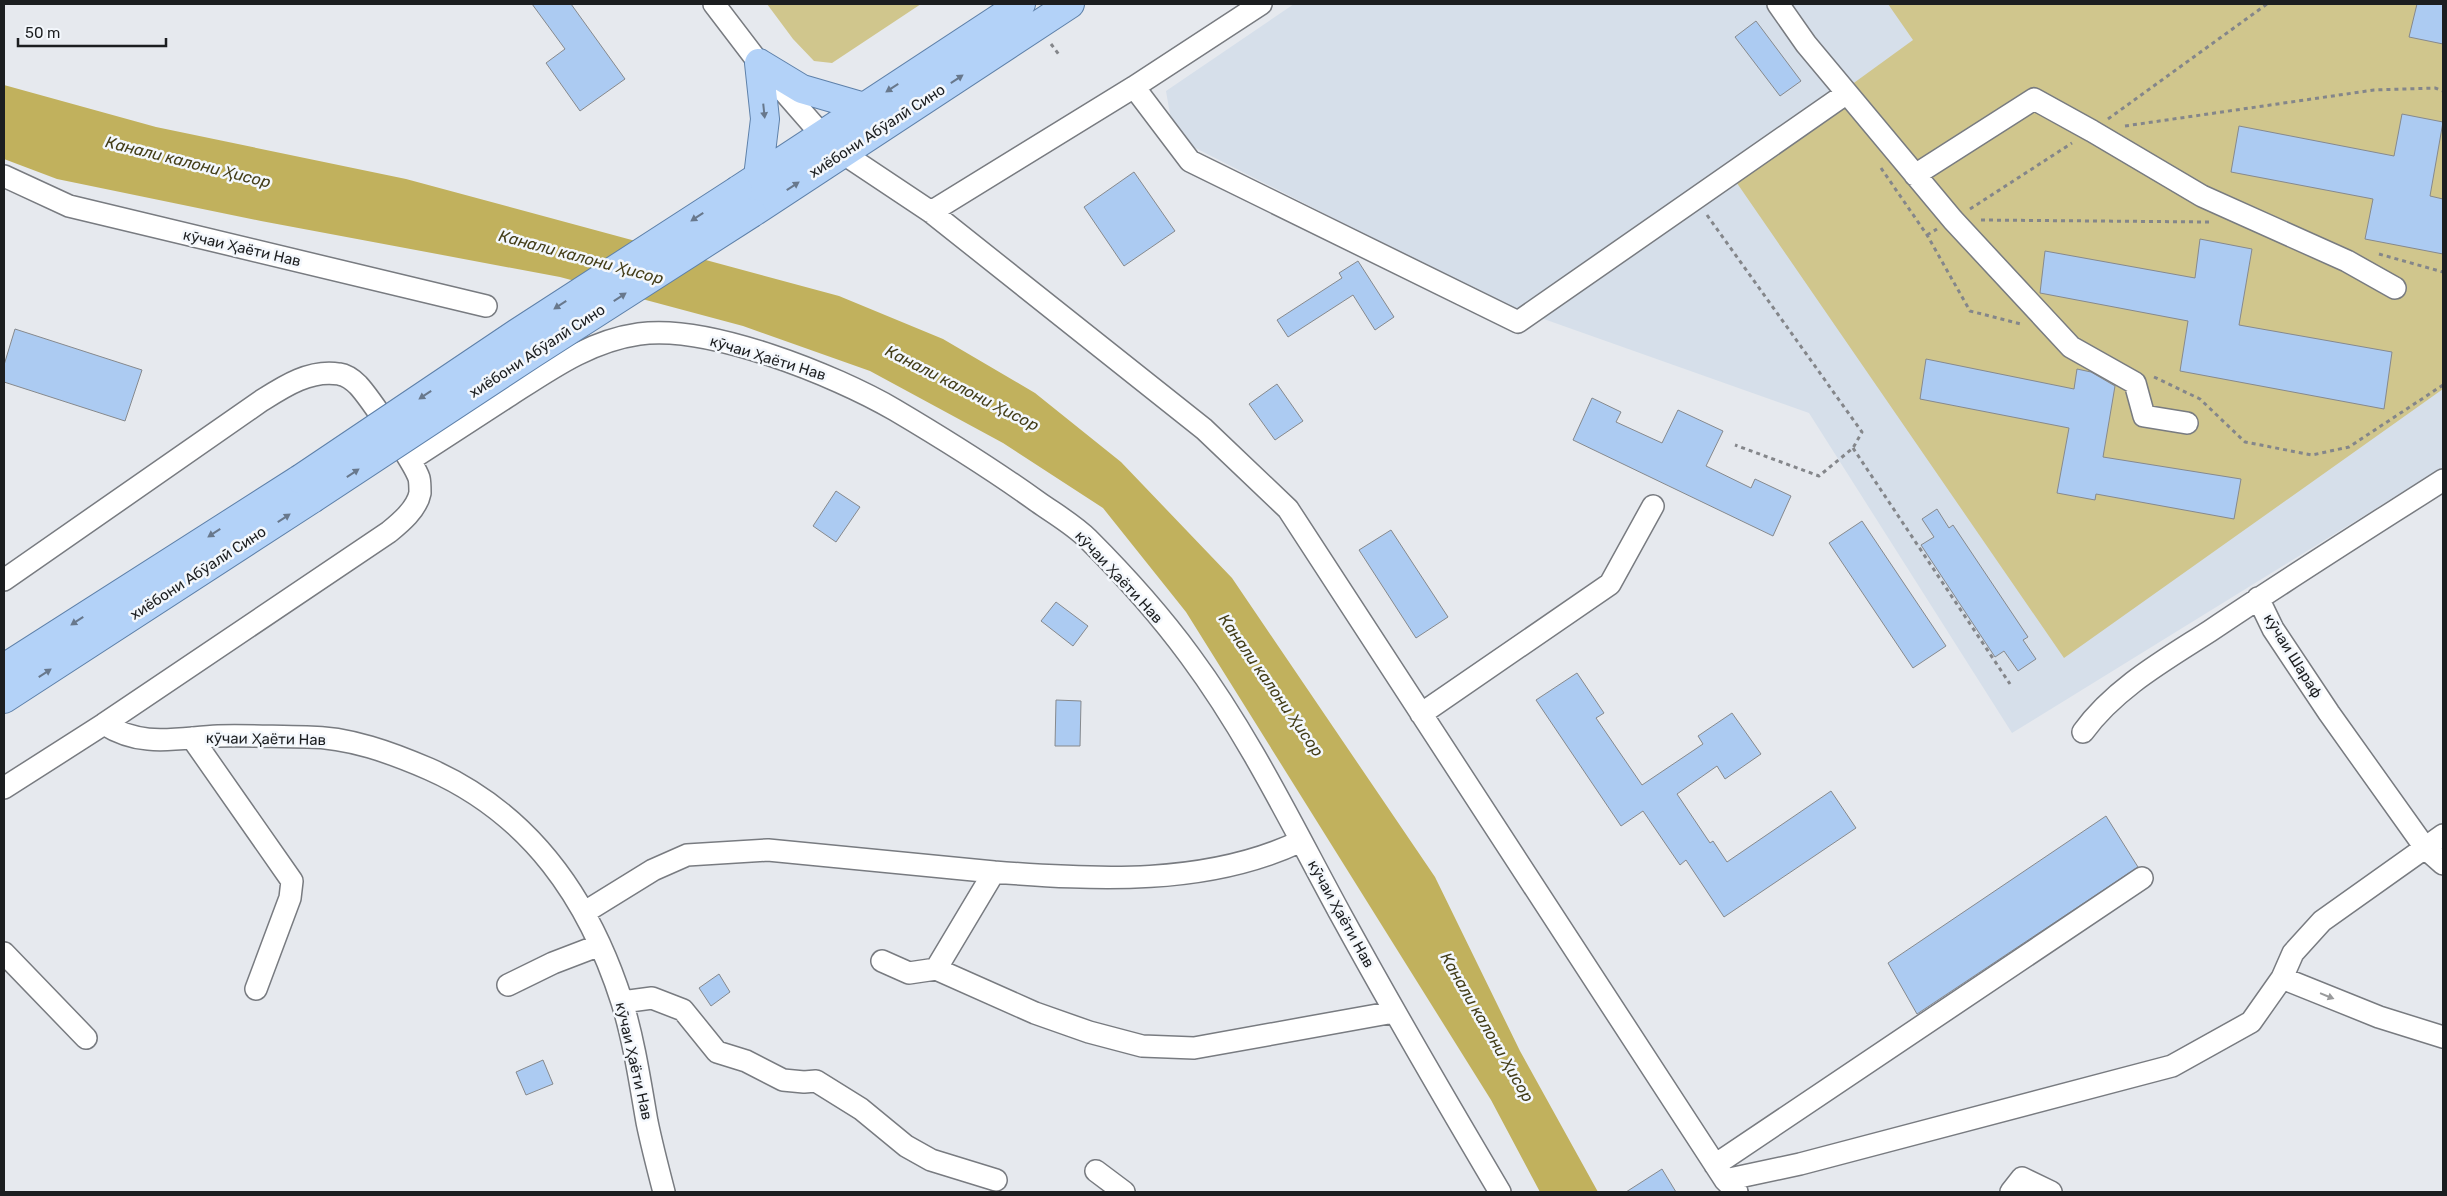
<svg xmlns="http://www.w3.org/2000/svg" width="2447" height="1196" font-family="Rubik,sans-serif">
<rect width="100%" height="100%" fill="#e6e9ee"/>
<path fill="#d6dfea" d="M1294,4h1149v463l-431,266 -203,-320 -305,-108 -330,-168 -8,-46z"/>
<path fill="#d0c68d" d="M767,4h154l-89,59 -18,-2 -21,-22z
M1888,4h555v385l-379,269 -334,-485 183,-133z"/>
<path fill="#c1b15d" d="M4,85l152,42 250,52 433,117 104,43 92,54 86,69 111,116 203,299 85,174 78,141h-58l-49,-92 -305,-488 -83,-104 -100,-65 -133,-72 -127,-45 -183,-49 -299,-56 -204,-42 -53,-20z"/>
<path fill="#accbf2" stroke="#86898d" d="M532,4h39l54,75 -45,32 -34,-48 19,-14z
M2417,4h26v40l-34,-7z
M1756,21l45,60 -21,15 -45,-59z
M2402,114l41,8 -13,74 13,3v55l-78,-15 8,-40 -142,-27 8,-46 155,30z
M1134,172l41,59 -51,35 -40,-59z
M2200,239l52,10 -13,76 153,27 -8,57 -204,-38 8,-50 -148,-28 5,-42 150,27z
M1358,261l36,56 -19,13 -22,-35 -65,42 -11,-17 65,-42 -3,-5z
M15,329l127,41 -17,51 -121,-39v-17z
M1926,359l148,30 3,-20 14,3 24,14 -12,71 138,22 -7,40 -138,-25 -1,6 -38,-7 12,-65 -149,-29z
M1277,384l26,37 -28,19 -26,-36z
M1592,398l29,14 -5,10 46,21 16,-33 45,21 -17,35 45,22 4,-9 36,17 -18,40 -200,-96z
M836,491l24,16 -24,35 -23,-16z
M1937,509l12,19 4,-3 75,112 -5,3 13,19 -18,12 -14,-20 -9,6 -74,-112 13,-8 -12,-18z
M1862,521l84,125 -33,22 -84,-125z
M1391,530l57,87 -32,21 -57,-88z
M1056,602l32,24 -15,20 -32,-25z
M1577,673l27,40 -8,5 46,67 61,-41 -5,-8 34,-23 29,41 -36,25 -8,-13 -40,28 33,49 3,-2 14,21 104,-71 25,37 -132,89 -38,-57 -6,5 -37,-54 -22,15 -85,-126z
M1056,700l25,1 -1,45h-25z
M2106,816l32,51 -221,147 -29,-51z
M719,974l11,18 -19,14 -12,-18z
M543,1060l10,24 -27,11 -10,-23z
M1662,1169l14,23h-50z"/>
<g fill="none" stroke-linecap="round" stroke-linejoin="round">
<g stroke="#787b80" stroke-width="24">
<path id="minor" d="M714,4l45,59 63,72 22,19 87,58 273,217 84,80 437,671 12,12
M1778,4l28,40 147,176 118,127 64,36 9,33 43,7
M1134,87l56,74 328,161 329,-229
M1915,175l119,-76 58,32 110,65 145,65 48,27
M4,176l65,30 417,100
M931,212l203,-125 127,-83
M410,460c32,-21 65,-42 97,-63 42,-27 82,-56 132,-63 69,-10 196,41 256,76 49,29 97,59 143,92 17,12 36,23 50,37 36,36 72,76 102,117 60,81 104,173 152,261 51,93 104,184 158,275
M4,580l257,-179c22,-14 49,-32 78,-27 7,1 14,6 19,11 12,13 56,78 61,93 1,4 1,12 1,15 -3,16 -20,30 -31,39l-285,192
M2258,598l15,31 56,84 97,136 17,15
M1421,714l189,-130 43,-78
M2083,732c32,-44 82,-72 127,-101 77,-52 155,-101 233,-151
M192,738l100,143 -2,17 -34,91
M4,788l100,-64c38,24 72,14 114,12 30,-1 60,1 89,1 42,0 85,16 122,32 102,45 160,130 193,233 12,39 18,80 25,120 5,24 11,47 17,70
M994,872c101,8 213,14 307,-31
M585,912l68,-42 34,-15 81,-5 226,22 -58,97 99,44 54,19 53,14 52,2 200,-36
M4,953l82,85
M882,961l27,12 27,-4
M2282,978l97,39 64,20
M508,985l45,-22 47,-18
M622,1002l30,-4 31,12 34,42 29,9 37,19 21,2 12,-1 45,28 45,37 25,14 65,20
M1715,1165l427,-287
M1096,1171l28,21
M1725,1180l75,-16 372,-98 79,-44 31,-44 11,-25 29,-32 121,-86
M2011,1192l11,-14 29,14"/>
</g>
<g stroke="#5e80a9" stroke-width="30">
<path id="major" d="M759,63l43,26 62,18
M758,177l7,-58 -6,-56
M738,190l283,-186
M752,213l318,-209
M4,668l296,-189
M4,699l308,-200"/>
</g>
<path stroke="#84868a" stroke-width="3" stroke-dasharray="4 4" stroke-linecap="butt" d="M1051,44l9,12
M2108,119l159,-115
M2125,126l249,-36 61,-2 8,3
M1881,168l46,67 43,76 51,13
M1970,209l102,-66
M1707,215l155,217 -9,16 -34,28 -84,-31
M1981,220l229,2
M1927,235l10,-6
M2379,254l64,18
M2154,377l46,22 45,43 67,13 37,-8 94,-62
M1853,448l157,236"/>
<use href="#minor" stroke="#fff" stroke-width="21"/>
<use href="#major" stroke="#b3d2f8" stroke-width="28"/>
<g stroke="#5e80a9" stroke-width="30" stroke-linecap="butt">
<path id="major-bridge" d="M300,479l217,-146 221,-143
M312,499l220,-145 220,-141"/>
</g>
<use href="#major-bridge" stroke="#b3d2f8" stroke-width="28"/>
</g>
<defs><path id="oneway-solid" d="M-6-.8H1V-3.2L6.5 0L1 3.2V.8H-6Z" transform="scale(1.25)"/></defs>
<g fill="#68788c">
<use href="#oneway-solid" transform="translate(957 79) rotate(-34)"/>
<use href="#oneway-solid" transform="translate(892 88) rotate(147)"/>
<use href="#oneway-solid" transform="translate(764 111) rotate(84)"/>
<use href="#oneway-solid" transform="translate(793 186) rotate(-33)"/>
<use href="#oneway-solid" transform="translate(697 217) rotate(147)"/>
<use href="#oneway-solid" transform="translate(620 297) rotate(-33)"/>
<use href="#oneway-solid" transform="translate(560 305) rotate(147)"/>
<use href="#oneway-solid" transform="translate(425 395) rotate(146)"/>
<use href="#oneway-solid" transform="translate(353 473) rotate(-34)"/>
<use href="#oneway-solid" transform="translate(284 518) rotate(-33)"/>
<use href="#oneway-solid" transform="translate(214 533) rotate(147)"/>
<use href="#oneway-solid" transform="translate(77 621) rotate(147)"/>
<use href="#oneway-solid" transform="translate(45 673) rotate(-33)"/>
</g>
<use fill="#999a9b" href="#oneway-solid" transform="translate(2327 996) rotate(22)"/>
<g text-anchor="middle" dominant-baseline="central" stroke-width="5" stroke-linejoin="round" paint-order="stroke">
<g font-size="15" fill="#1c1e20" stroke="#f3f7fc">
<text transform="translate(877 131) rotate(-33)">хиёбони Абӯалӣ Сино</text>
<text transform="translate(242 248) rotate(13)">кӯчаи Ҳаёти Нав</text>
<text transform="translate(537 351) rotate(-33)">хиёбони Абӯалӣ Сино</text>
<text transform="translate(768 358) rotate(17)">кӯчаи Ҳаёти Нав</text>
<text transform="translate(198 573) rotate(-33)">хиёбони Абӯалӣ Сино</text>
<text transform="translate(1119 577) rotate(47)">кӯчаи Ҳаёти Нав</text>
<text transform="translate(2293 656) rotate(58)">кӯчаи Шараф</text>
<text transform="translate(266 739) rotate(1)">кӯчаи Ҳаёти Нав</text>
<text transform="translate(1341 914) rotate(61)">кӯчаи Ҳаёти Нав</text>
<text transform="translate(634 1061) rotate(77)">кӯчаи Ҳаёти Нав</text>
</g>
<g font-size="16" font-style="italic" fill="#433d18" stroke="#f3f7fc">
<text transform="translate(188 162) rotate(14)">Канали калони Ҳисор</text>
<text transform="translate(581 257) rotate(15)">Канали калони Ҳисор</text>
<text transform="translate(962 388) rotate(27)">Канали калони Ҳисор</text>
<text transform="translate(1271 685) rotate(55)">Канали калони Ҳисор</text>
<text transform="translate(1487 1027) rotate(60)">Канали калони Ҳисор</text>
</g>
</g>
<rect width="2447" height="1196" fill="none" stroke="#1c1e20" stroke-width="10"/>
<path d="M18 38v8h148v-8" fill="none" stroke="#1c1e20" stroke-width="2.5"/>
<text x="25" y="38" font-size="15" fill="#1c1e20" stroke="#f3f7fc" stroke-width="4" paint-order="stroke">50 m</text>
</svg>
